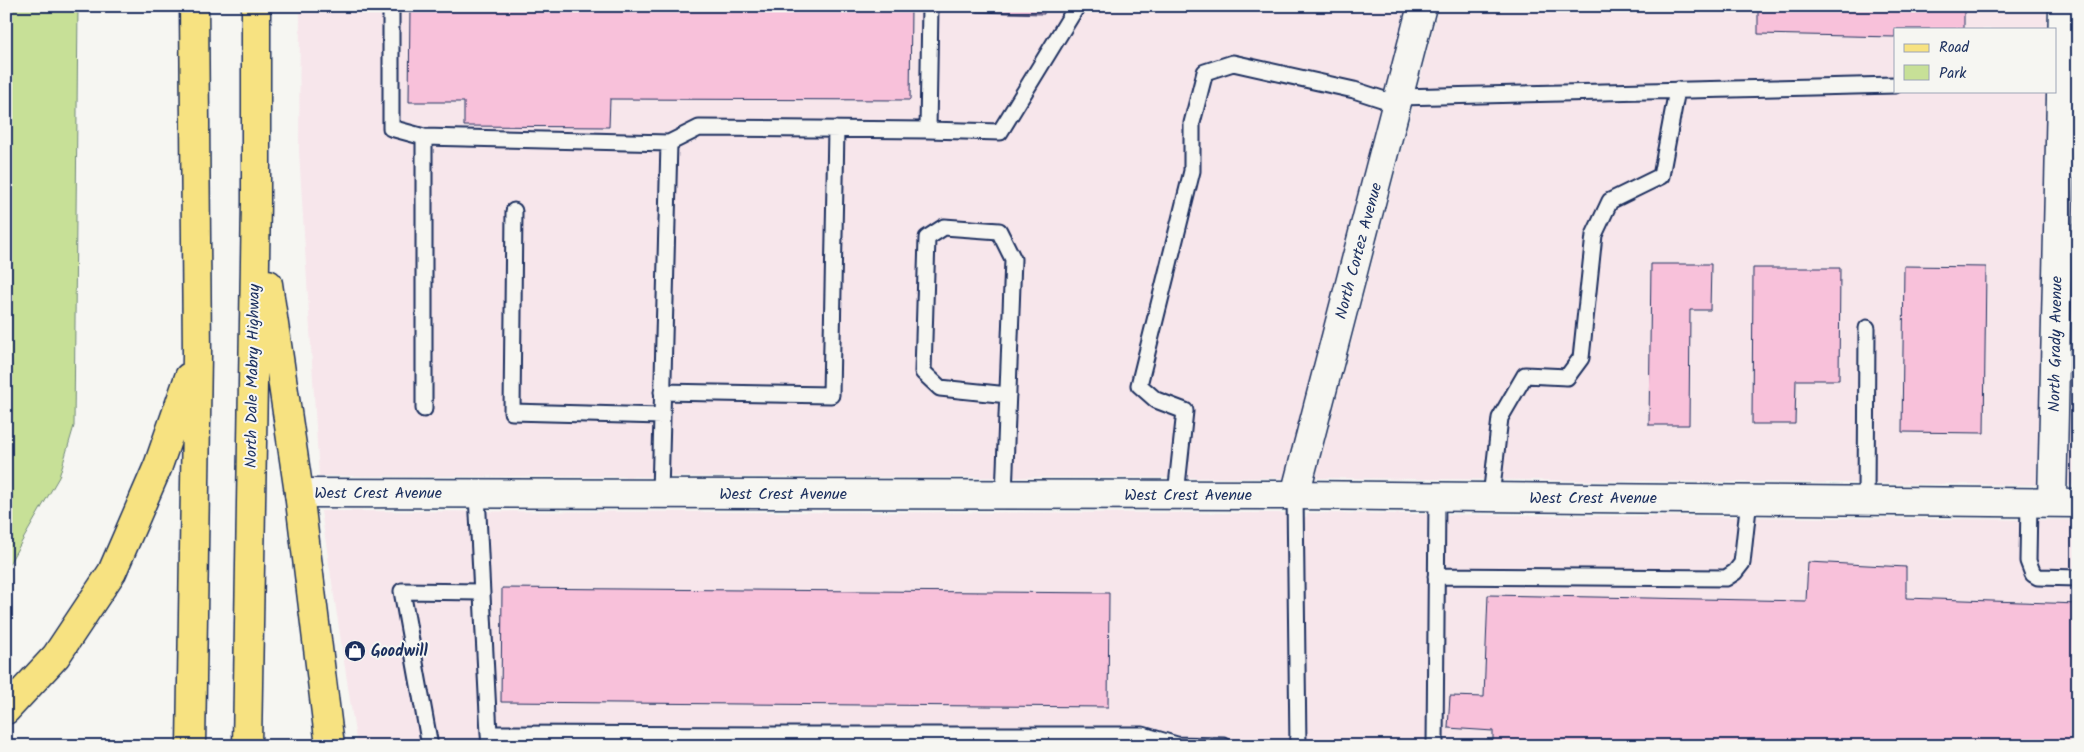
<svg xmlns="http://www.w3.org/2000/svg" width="2084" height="752" font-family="Kalam,sans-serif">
<rect width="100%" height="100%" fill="#f6f6f2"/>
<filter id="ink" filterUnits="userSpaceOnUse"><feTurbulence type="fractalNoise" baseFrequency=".02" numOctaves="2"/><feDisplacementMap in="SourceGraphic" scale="10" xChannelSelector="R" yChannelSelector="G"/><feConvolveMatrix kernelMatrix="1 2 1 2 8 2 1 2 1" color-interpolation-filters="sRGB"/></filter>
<g filter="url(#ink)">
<path fill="#f7e6eb" d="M300,6h1106l-122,472 -965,-2 -20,-324z
M1439,6h608v23h-152v62h151l-9,394 -721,-7z
M2078,45v440h-10z
M321,511l972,2 13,4 1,-4 771,7v226h-1721z"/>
<path fill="#c7e097" stroke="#71887a" d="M6,6h72l-4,420 -15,51 -53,92z"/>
<path fill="#f8c1da" stroke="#1b2f5e" d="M410,6h501l-1,94 -300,-1 -1,28 -145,-1v-24h-55z
M978,6h66v8l-67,-2z
M1758,6h206v23h-69v8l-137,-3z
M1651,264h60l-1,46h-20l-1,115h-40z
M1904,266l82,1 -2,166 -82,-1z
M1753,268h87l-1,112h-43l-1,44h-43z
M1808,562l98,5v31l172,6v142h-585v-15l-45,-3 2,-32 34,1 4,-102 318,6z
M502,588l607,5 -1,114 -607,-5z
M614,738l52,3v5h-53z"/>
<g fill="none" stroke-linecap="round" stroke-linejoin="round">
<g stroke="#1b2f5e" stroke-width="19">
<path id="lane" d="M391,6v122l33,9v272
M1399,97l496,-12
M928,130l2,-124
M424,137l245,6 -9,351
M669,143l30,-15 229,2 72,2 77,-126
M514,211l-2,201 150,4
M662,392l169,3 5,-266
M477,494l12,240
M1004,495l9,-236 -14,-28 -55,-4 -17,11 -4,134 17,16 68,7
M1176,495l9,-84 -29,-11 -17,-15 53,-214v-48l13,-51 28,-9 121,27 43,14
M1295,495l3,251
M1491,497l9,-79 25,-43 42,2 14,-19 13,-123 16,-34 51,-25 16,-86
M1866,500l1,-172
M2029,502l-1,59 5,13 5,3 40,1
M1436,576l290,2 9,-6 7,-9 7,-64
M790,735h353l34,10 47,1
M430,746l-28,-155 80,1
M490,746l-1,-12 301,1v9
M1435,746l2,-249"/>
</g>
<g stroke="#1b2f5e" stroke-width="31">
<path id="street" d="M299,493l996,2 783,8
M1295,495l127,-489"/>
</g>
<g stroke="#1b2f5e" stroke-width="31">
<path id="secondary" d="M2052,502l11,-496"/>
</g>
<g stroke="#1b2f5e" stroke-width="31">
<path id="primary" d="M268,284l31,209 31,253
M6,710l50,-54 56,-84 46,-106 31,-89
M191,746l6,-392 -3,-348
M247,746l9,-545v-195"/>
</g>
<use href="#lane" stroke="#f6f6f2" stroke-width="15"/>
<use href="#street" stroke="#f6f6f2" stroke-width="28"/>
<use href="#secondary" stroke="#f6f6f2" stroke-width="28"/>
<use href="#primary" stroke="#f7e281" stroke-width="28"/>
</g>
</g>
<defs>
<g id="shop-disc" transform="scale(1.125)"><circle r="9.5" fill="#1b2f5e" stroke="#f6f6f2"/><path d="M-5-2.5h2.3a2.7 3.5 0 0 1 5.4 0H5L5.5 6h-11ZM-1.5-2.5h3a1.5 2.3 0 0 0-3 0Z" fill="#fff"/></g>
</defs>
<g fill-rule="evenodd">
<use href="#shop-disc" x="355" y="651"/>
</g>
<g text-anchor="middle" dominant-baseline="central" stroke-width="4" stroke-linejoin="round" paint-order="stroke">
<g font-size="16" fill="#1b2f5e" stroke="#f6f6f2">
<text transform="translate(1359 251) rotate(-75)">North Cortez Avenue</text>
<text transform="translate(2056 344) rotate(-89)">North Grady Avenue</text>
<text transform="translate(253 376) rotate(-89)">North Dale Mabry Highway</text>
<text x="378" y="493">West Crest Avenue</text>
<text x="783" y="494">West Crest Avenue</text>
<text x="1188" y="495">West Crest Avenue</text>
<text x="1593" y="498">West Crest Avenue</text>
</g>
<g font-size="16" font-weight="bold" fill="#1b2f5e" stroke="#f6f6f2" text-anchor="start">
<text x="371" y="651">Goodwill</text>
</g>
</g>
<rect width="2084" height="752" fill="none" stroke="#f6f6f2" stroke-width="25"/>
<rect x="12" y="12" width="2059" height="727" fill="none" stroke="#1b2f5e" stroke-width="2" filter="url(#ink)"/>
<rect x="1894" y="28" width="162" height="65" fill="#f6f6f2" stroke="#9ea6b7"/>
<rect x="1904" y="44" width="25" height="8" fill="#f7e281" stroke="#9ea6b7"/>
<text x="1939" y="52" font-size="15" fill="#1b2f5e">Road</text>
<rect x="1904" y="65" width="25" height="15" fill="#c7e097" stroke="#9ea6b7"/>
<text x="1939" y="78" font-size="15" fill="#1b2f5e">Park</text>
</svg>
